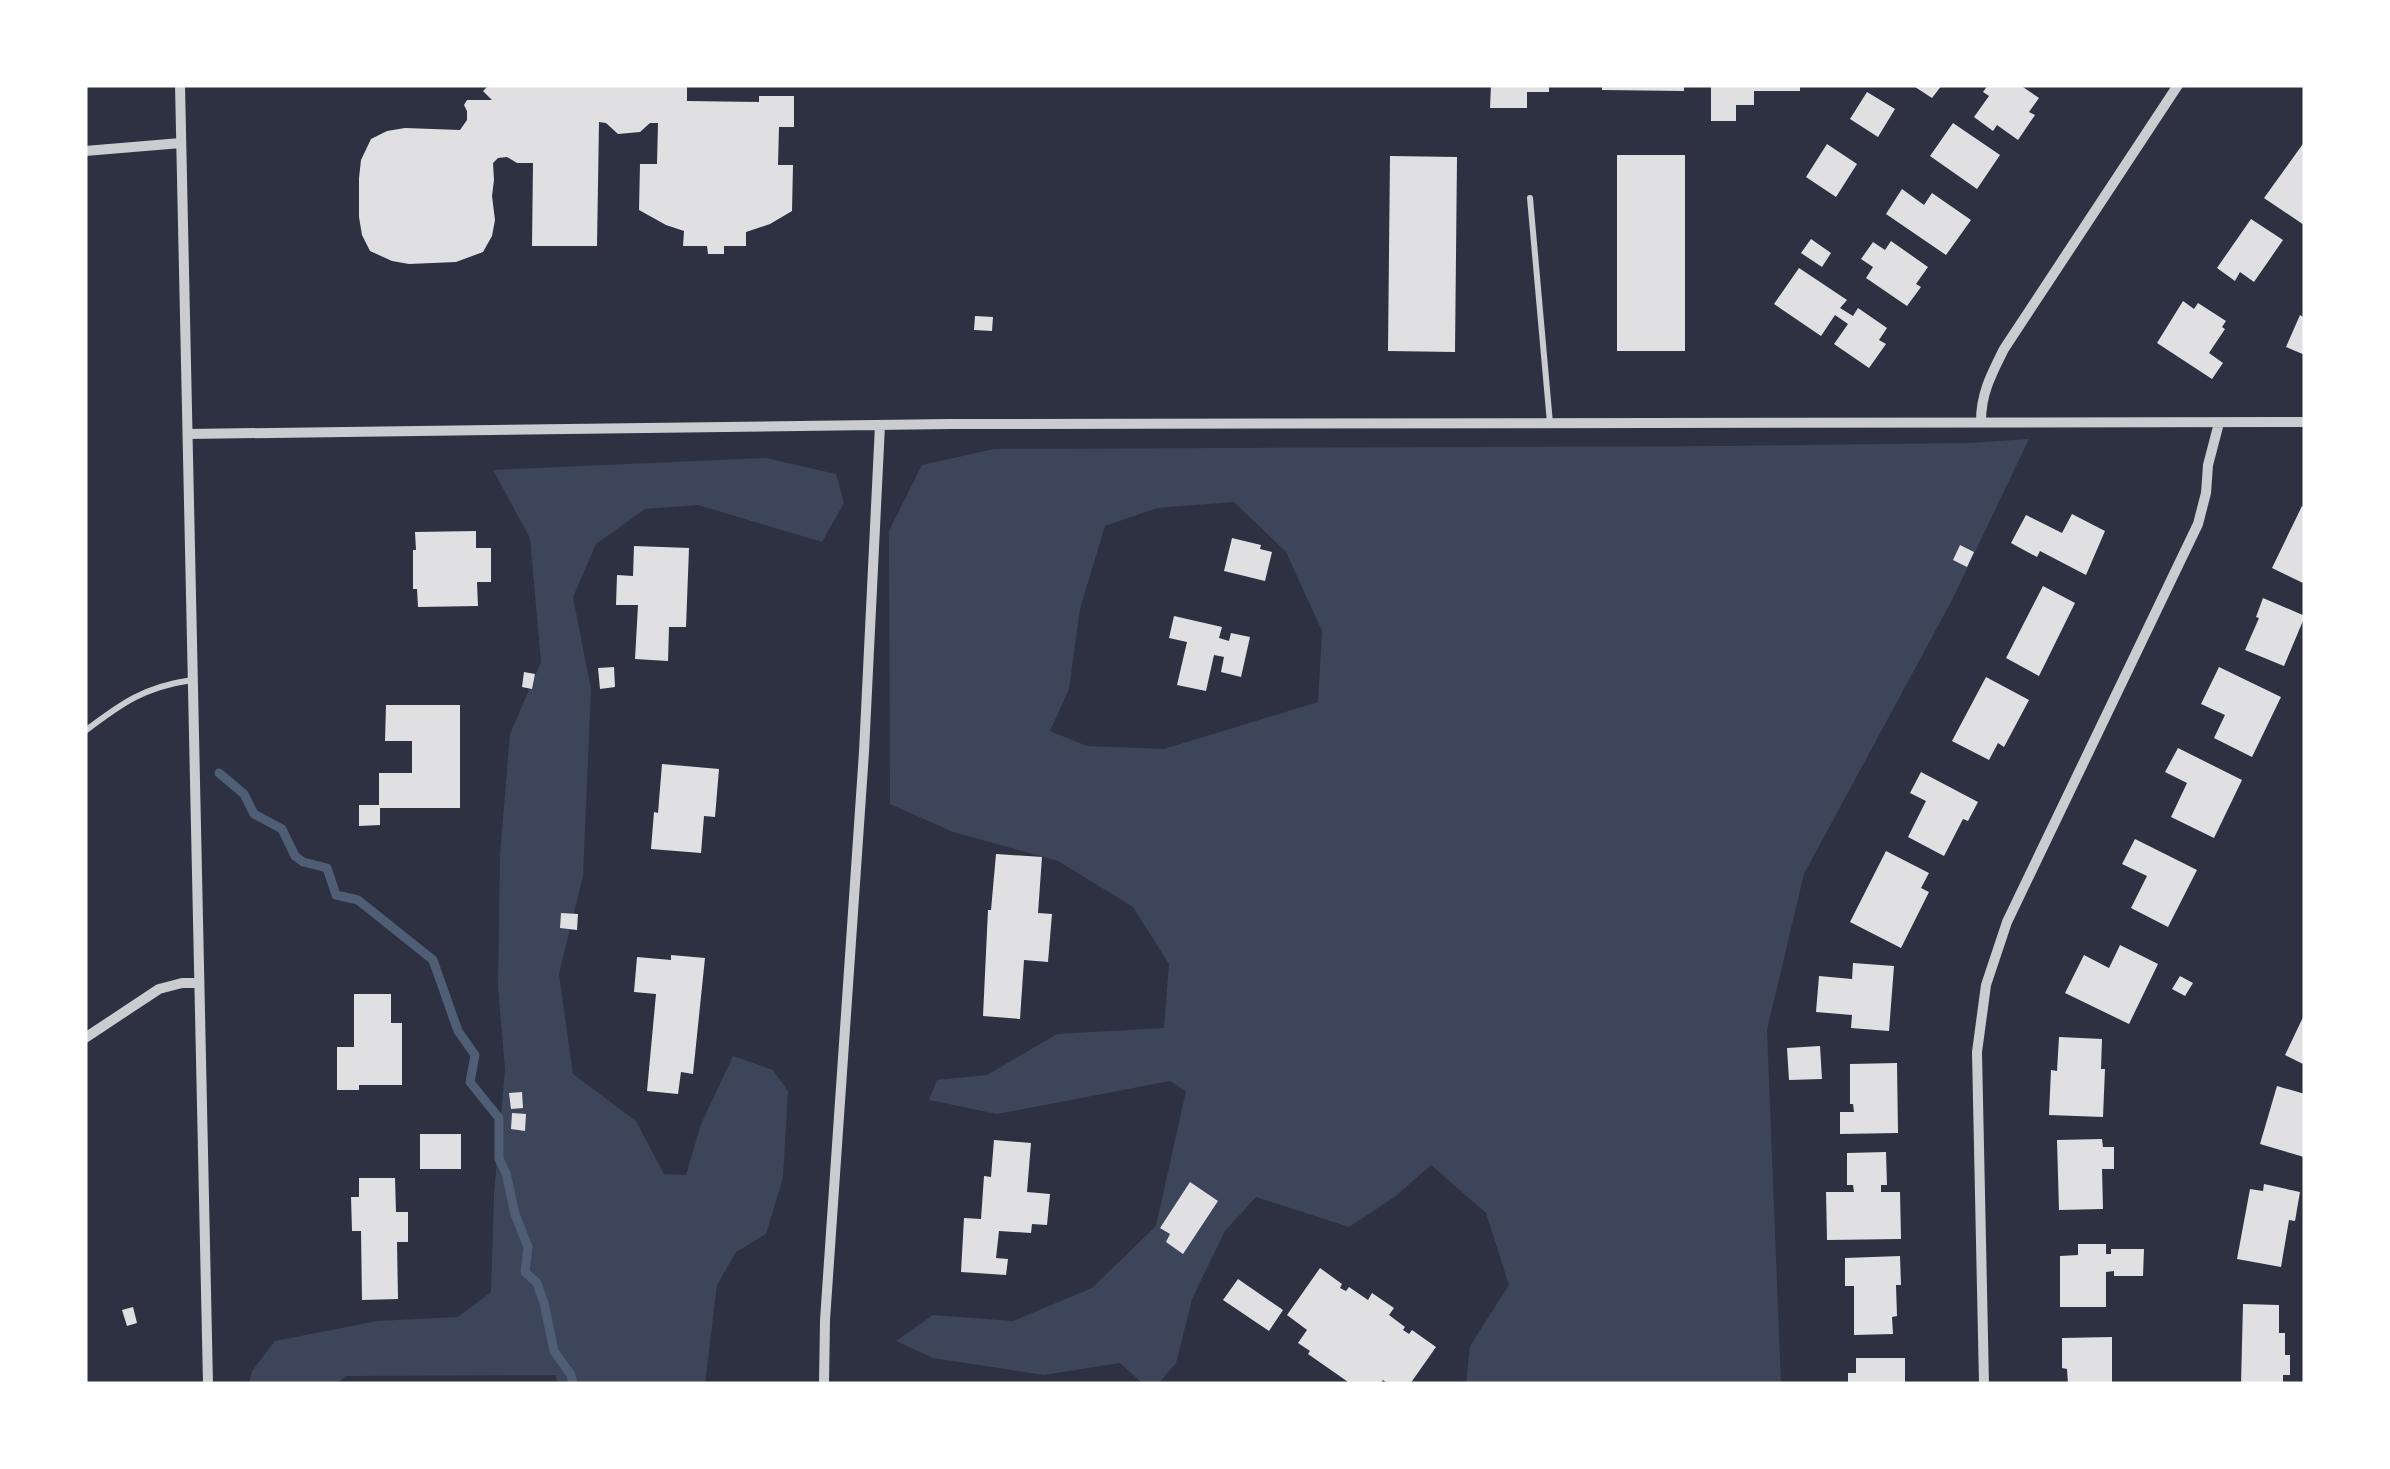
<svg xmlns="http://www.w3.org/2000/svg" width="2390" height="1469" font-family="Lato,sans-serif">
<rect width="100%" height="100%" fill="#2d3142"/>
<path fill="#3c4559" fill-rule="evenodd" d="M2029,439l-77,161 -148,274 -37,156 14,354h-315l4,-38 39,-61 -23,-72 -55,-48 -35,31 -47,31 -93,-30 -31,34 -33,68 -16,64 -18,21h-15l-23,-21 -76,12 -111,-17 -37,-17 37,-26 80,6 79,-33 64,-62 30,-135 -16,-10 -173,33 -68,-14 8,-20 50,-5 70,-41 107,-6 5,-64 -36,-57 -75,-46 -105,-29 -63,-28 -1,-273 33,-66 72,-16 730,-3 245,-3zM1234,502l52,50 36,79 -4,71 -154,47 -77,-3 -37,-15 19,-42 11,-80 25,-83 52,-18z
M766,458l70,16 8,29 -22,39 -124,-37 -53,4 -49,35 -23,53 18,92 -8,187 -24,98 14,100 63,47 28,53 22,1 15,-51 32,-68 40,14 15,21 -5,87 -17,56 -30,18 -19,33 -12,99h-147l-3,-9 -209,1 -10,8h-87l3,-13 23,-30 102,-20 81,-4 33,-25 3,-98 11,-124 -7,-84 2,-131 10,-121 31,-72 -11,-124 -37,-68z"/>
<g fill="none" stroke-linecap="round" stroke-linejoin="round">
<path stroke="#4f5d75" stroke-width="9" d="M219,773l25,21 10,20 28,15 13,27 8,6 24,6 9,27 22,5 75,60 25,71 17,24 -5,27 29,36v41l7,14 9,41 13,33 -3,25 12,11 7,20 10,48 17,24 2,9"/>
</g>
<path fill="#e0e0e3" d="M489,85h198v16l72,1v-6h35v31h-15l-1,38h15l-1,46 -22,13 -24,8v14h-22v8h-16l-1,-8h-24l1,-15 -18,-6 -27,-15 1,-46h17l1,-41h-8l-10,9 -22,2 -12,-11 -7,-1 -2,124h-65l1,-83h-16l-10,-6 -9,1 -5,5 1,17 -2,16 3,24 -3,16 -9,16 -27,10 -47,2 -17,-3 -22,-10 -8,-16 -3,-18v-39l2,-18 10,-21 16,-8 18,-3 55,2 7,-10v-9l-3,-6 3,-5h25l-9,-9z
M1491,85h58v7h-22v16h-37z
M1602,85h82v6l-82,-1z
M1730,85h70v6h-46v14h-18v16h-25v-35z
M1912,85h30l-10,13z
M1988,85h32l19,13 -10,14 6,3 -17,25 -21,-15 -4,6 -19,-14 15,-21 -6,-4z
M1867,92l28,17 -17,28 -28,-18z
M1953,123l47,32 -23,34 -47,-33z
M2305,141v81l-1,3 -40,-27z
M1827,144l30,20 -21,33 -30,-20z
M1617,155h68v196h-68z
M1390,156l67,1 -2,195 -67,-1z
M1902,189l22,16 8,-12 39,27 -25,35 -60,-41z
M2251,219l32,21 -29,42 -14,-10 -5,9 -18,-13z
M1811,239l20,14 -9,14 -21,-14z
M1891,241l37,26 -12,17 5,3 -14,19 -41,-28 7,-11 -12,-8 12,-17 12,8z
M1799,268l48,32 -7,8 13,8 5,-8 29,20 -8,12 7,4 -17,24 -35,-24 14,-20 -13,-9 -14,21 -47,-32z
M2183,301l11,8 4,-6 28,18 -4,6 3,2 -16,24 14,10 -11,16 -55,-36z
M2300,315l5,3v37l-19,-8z
M975,316l18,1 -1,14 -18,-1z
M2302,506l3,2v76l-33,-16z
M2072,514l33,17 -19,44 -46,-24 -3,6 -26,-14 15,-28 36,18z
M476,531v17h15v34h-14l1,24 -60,1 -1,-18h-4v-39h3l-1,-18z
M1232,538l29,7 -1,4 12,3 -7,29 -41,-10z
M1960,545l14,7 -7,15 -14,-7z
M634,546l55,2 -3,79h-17l-1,34 -33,-2 3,-54h-22l1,-30 16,1z
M2043,586l32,17 -36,73 -33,-18z
M2263,598l42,18 -21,50 -39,-16 14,-32 -3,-1z
M1174,616l48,11 -3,11 10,3 2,-8 19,4 -9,40 -20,-5 3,-15 -10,-2 -8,36 -29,-6 10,-43 -18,-4z
M614,667l1,20 -15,2 -2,-21z
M2219,667l62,30 -29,60 -38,-19 11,-23 -24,-11z
M524,672l11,2 -3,15 -10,-2z
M1986,677l43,23 -25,47 -6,-4 -9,17 -37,-19z
M386,705h74v103h-80v17l-21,1v-21h20v-32h33v-32h-27z
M2178,748l64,32 -28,58 -43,-21 16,-34 -22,-11z
M662,764l57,5 -4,48 -11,-1 -3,37 -50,-4 3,-37 4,1z
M1921,772l57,30 -10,19 -5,-2 -19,37 -36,-19 18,-36 -16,-8z
M2135,839l62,31 -29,57 -37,-19 16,-32 -25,-12z
M1886,851l43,22 -8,15 8,4 -28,56 -51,-26z
M996,854l46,3 -4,56 14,1 -4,48 -24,-2 -4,59 -37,-3 5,-106h3z
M561,913l17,1 -1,16 -17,-2z
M2120,945l38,19 -29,60 -64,-31 19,-38 25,13z
M671,955l34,3 -12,116 -12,-2 -3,22 -31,-3 9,-97 -22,-2 3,-35 34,3z
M1853,963l41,3 -5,65 -38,-3 1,-13 -36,-3 3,-36 33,3z
M2180,976l13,7 -8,13 -13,-7z
M354,994h37v29h11v62h-43v5h-22v-43h17z
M2305,1013v52l-20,-10z
M2059,1037l43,2 -1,30h4l-2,48 -54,-2 2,-45 6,1z
M1820,1046l2,33 -33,1 -2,-32z
M1897,1063l1,70 -58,1v-22h14l-1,-8h-3v-40z
M2277,1086l28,8 -1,63 -44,-13z
M522,1092l1,16 -12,1 -2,-16z
M512,1113l14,1 -1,17 -14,-2z
M420,1134h41v35h-41z
M2102,1139l1,8h11v22h-12l1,40 -44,1 -2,-70z
M994,1140l37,3 -4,49 23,2 -3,31 -15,-1 -1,9 -32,-2 -3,27 12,1 -2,16 -45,-3 3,-54 17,1 3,-43 7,1z
M1886,1152l1,33h-6v7h19l1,47 -74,1 -1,-48h28l-1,-7h-6v-32z
M359,1178h36l1,34h12v30h-11l1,57 -36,1 -1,-69h-9l-1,-34h8z
M1190,1182l28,19 -35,53 -17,-12 4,-8 -10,-6z
M2264,1184l36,8 -5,29 -6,-1 -8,47 -44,-8 13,-70 13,2z
M2078,1244h28v10h5v-5h33l-1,27h-29v-5l-8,1v35h-46v-51l18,-1z
M1900,1256l1,29h-5l1,31 -5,1 1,17 -39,1v-49h-9v-28z
M1320,1268l22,16 -2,4 6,3 3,-4 19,13 4,-7 22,15 -5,7 16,12 -2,3 6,4 3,-4 24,17 -26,37h-21l-6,-4 -3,4h-29l-43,-30 2,-3 -12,-8 9,-13 -20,-15z
M1238,1279l45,31 -14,21 -46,-31z
M2243,1304l36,1v28h6v22h5v20h-7v9h-42z
M133,1307l4,16 -10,3 -5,-16z
M2112,1337v47h-44l-1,-15 -5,-1v-30z
M1856,1358h49v26h-57v-11h8z"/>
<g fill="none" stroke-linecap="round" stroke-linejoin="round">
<path stroke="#caccd0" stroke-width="6" d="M1530,198l20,225
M85,731c37,-28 59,-44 107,-51"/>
<path stroke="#caccd0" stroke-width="10" d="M180,85l28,1299
M85,151l96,-8
M1981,421c0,-28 11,-48 23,-72l174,-264
M188,434l762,-10 1355,-2
M85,1038l74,-49 23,-6h17
M824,1384l1,-64 39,-568 16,-327
M1984,1384l-7,-332 9,-67 21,-63 191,-398 8,-31 2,-28 11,-42"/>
</g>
<rect width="2390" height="1469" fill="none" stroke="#ffffff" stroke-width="175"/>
</svg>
